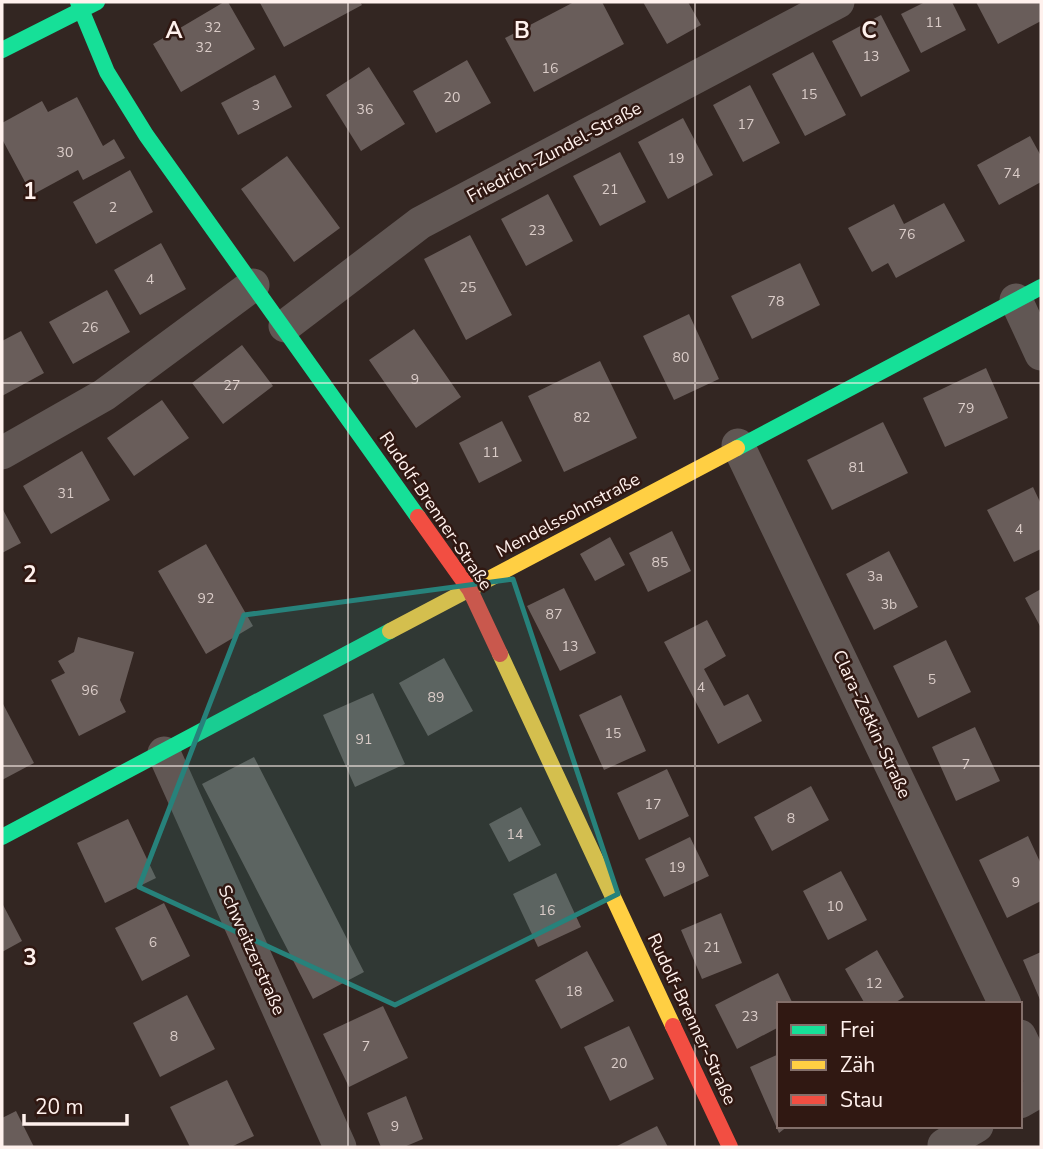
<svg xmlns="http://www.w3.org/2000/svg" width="1043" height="1149" font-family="'Nunito Sans',sans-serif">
<rect width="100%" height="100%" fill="#332622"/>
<path fill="#695d5a" d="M224,2h4l27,47 -74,43 -28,-48z
M360,2l2,3 -78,42 -24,-44z
M574,2h28l22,42 -90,48 -29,-54z
M643,2h45l13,23 -34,19z
M925,2h27l14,28 -45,23 -20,-39z
M976,2h65v19l-43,23z
M881,15l29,56 -49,26 -29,-56z
M813,52l33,63 -41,21 -33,-62z
M467,60l24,43 -55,30 -23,-42z
M369,67l36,57 -44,27 -35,-56z
M275,75l17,32 -54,28 -17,-32z
M750,85l30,58 -37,19 -30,-57z
M77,97l26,49 11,-7 11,19 -42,22 -5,-10 -46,25 -30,-56v-16l40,-22 6,11z
M683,118l30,57 -45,24 -30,-57z
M1030,136l11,20v26l-42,23 -22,-40z
M620,152l26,50 -46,24 -27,-50z
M287,156l53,72 -46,34 -53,-73z
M130,170l23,42 -57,32 -23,-42z
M548,194l25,47 -47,25 -25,-47z
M944,203l21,38 -69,37 -8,-15 -16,9 -24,-44 46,-24 10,20z
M470,235l42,80 -46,25 -42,-81z
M161,243l25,46 -46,26 -26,-45z
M800,263l20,42 -68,34 -21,-43z
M107,290l23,42 -57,32 -24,-42z
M689,314l30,65 -45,21 -31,-64z
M414,329l47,68 -45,31 -47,-68z
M21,331l23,42 -42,23v-55z
M242,345l31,41 -50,38 -31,-41z
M600,361l37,77 -73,34 -36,-76z
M986,368l22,50 -63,29 -22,-49z
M162,400l27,38 -55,38 -27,-38z
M502,421l20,40 -43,22 -20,-40z
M883,422l25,51 -76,37 -25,-50z
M82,451l28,49 -59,34 -28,-48z
M1033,487l8,17v45l-27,13 -27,-52z
M2,508l19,35 -19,10z
M672,531l19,40 -43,21 -19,-39z
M610,537l15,28 -30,16 -15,-27z
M206,544l47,82 -47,28 -48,-83z
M889,551l29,56 -44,23 -28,-56z
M564,588l32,65 -36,18 -33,-65z
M1041,589v39l-16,-30z
M707,620l19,36 -22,13 20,37 24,-12 14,27 -44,23 -54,-102z
M78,637l56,15 -14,48 6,12 -47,24 -28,-56 14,-7 -7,-12 16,-9z
M946,640l25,52 -53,26 -25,-52z
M444,658l29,53 -45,25 -29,-53z
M373,693l32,71 -50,23 -32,-72z
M621,695l25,56 -42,19 -25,-55z
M2,702l32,61 -32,17z
M975,727l25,54 -44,20 -24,-54z
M254,757l110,215 -51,27 -111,-215z
M667,769l22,47 -50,24 -22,-47z
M811,786l18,34 -57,31 -18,-34z
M521,807l20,38 -32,17 -20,-38z
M128,819l28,59 -51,25 -28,-60z
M1028,836l13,28v37l-34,17 -28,-58z
M690,837l19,39 -45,21 -19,-38z
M841,871l26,49 -39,20 -25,-49z
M556,873l25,54 -43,20 -25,-53z
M2,903l20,38 -20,11z
M164,903l26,53 -48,25 -27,-53z
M721,913l21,50 -40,16 -21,-49z
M877,950l27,47 -11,7h-28l-20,-35z
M587,951l27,50 -53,28 -26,-49z
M1041,952v50l-18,-42z
M778,973l15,31h-14v23l-42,22 -22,-44z
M187,995l28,54 -55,28 -27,-54z
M383,1006l25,52 -59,29 -26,-53z
M629,1026l25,53 -44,22 -26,-54z
M779,1054v72h9l-9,7 -29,-66z
M227,1080l27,56 -23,11h-41l-20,-40z
M406,1096l17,43 -19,8h-23l-14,-34z
M16,1111l18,36h-32v-29z
M657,1126l11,21h-53z"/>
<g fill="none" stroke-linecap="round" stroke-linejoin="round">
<path stroke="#615754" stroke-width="33" d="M1016,300l25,54
M285,326l135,-103 418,-221
M738,445l267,559
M2,453l102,-58 149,-110
M164,753l176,394
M1020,1036l21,44
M1020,1102l21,-12
M944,1145l33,-19"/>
<path stroke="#16e098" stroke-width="16" d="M78,2l29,70 39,63 272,382
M2,50l95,-48
M737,448l304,-161
M2,837l388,-206"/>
<path stroke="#ffcf43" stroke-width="16" d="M390,631l347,-183
M500,654l173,372"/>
<path stroke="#f24e42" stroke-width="16" d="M418,517l52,73 30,64
M673,1026l57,121"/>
</g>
<path fill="#27827b" fill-opacity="0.2" stroke="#27827b" stroke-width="5" stroke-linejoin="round" d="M513,579l105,315 -223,111 -256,-118 105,-272z"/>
<path fill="none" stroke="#fff1ed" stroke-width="2" stroke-opacity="0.55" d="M348,2v1145M695,2v1145M2,383h1039M2,766h1039"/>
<g text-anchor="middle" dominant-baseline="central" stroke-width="5" stroke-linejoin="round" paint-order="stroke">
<g font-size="14" fill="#daccc8">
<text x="934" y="22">11</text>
<text x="213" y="27">32</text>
<text x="204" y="47">32</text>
<text x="871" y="56">13</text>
<text x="550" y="68">16</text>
<text x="809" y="94">15</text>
<text x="452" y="97">20</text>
<text x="256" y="105">3</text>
<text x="365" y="109">36</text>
<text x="746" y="124">17</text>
<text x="65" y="152">30</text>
<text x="676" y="158">19</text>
<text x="1012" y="173">74</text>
<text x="610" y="189">21</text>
<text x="113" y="207">2</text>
<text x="537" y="230">23</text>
<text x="907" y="234">76</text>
<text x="150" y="279">4</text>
<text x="468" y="287">25</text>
<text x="776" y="301">78</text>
<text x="90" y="327">26</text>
<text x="681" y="357">80</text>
<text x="415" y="379">9</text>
<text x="232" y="385">27</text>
<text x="966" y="408">79</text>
<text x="582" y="417">82</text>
<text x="491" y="452">11</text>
<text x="857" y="467">81</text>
<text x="66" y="493">31</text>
<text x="1019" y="529">4</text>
<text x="660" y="562">85</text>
<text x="875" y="576">3a</text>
<text x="206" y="598">92</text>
<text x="889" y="604">3b</text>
<text x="554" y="614">87</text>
<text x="570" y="646">13</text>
<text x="932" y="679">5</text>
<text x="701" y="687">4</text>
<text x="90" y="690">96</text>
<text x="436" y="697">89</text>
<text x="613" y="733">15</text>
<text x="364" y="739">91</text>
<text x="966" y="764">7</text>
<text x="653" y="804">17</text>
<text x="791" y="818">8</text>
<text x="515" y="834">14</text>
<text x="677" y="867">19</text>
<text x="1016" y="882">9</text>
<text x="835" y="906">10</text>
<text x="547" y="910">16</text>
<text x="153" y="942">6</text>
<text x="712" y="947">21</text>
<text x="874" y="983">12</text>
<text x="574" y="991">18</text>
<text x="750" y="1016">23</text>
<text x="174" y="1036">8</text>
<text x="366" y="1046">7</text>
<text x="619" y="1063">20</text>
<text x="395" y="1126">9</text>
</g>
<g font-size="18" fill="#fff1ed" stroke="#301812">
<text transform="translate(554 152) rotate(-28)">Friedrich-Zundel-Straße</text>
<text transform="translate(436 511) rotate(56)">Rudolf-Brenner-Straße</text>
<text transform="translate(568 515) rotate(-28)">Mendelssohnstraße</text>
<text transform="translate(872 724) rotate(65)">Clara-Zetkin-Straße</text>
<text transform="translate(252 950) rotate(66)">Schweitzerstraße</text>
<text transform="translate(692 1019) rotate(65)">Rudolf-Brenner-Straße</text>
</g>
</g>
<g font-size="23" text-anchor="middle" font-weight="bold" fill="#fff1ed" stroke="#301812" stroke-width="5" stroke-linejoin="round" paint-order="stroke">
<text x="174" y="38">A</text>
<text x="522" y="38">B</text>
<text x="869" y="38">C</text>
<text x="30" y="199">1</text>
<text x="30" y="582">2</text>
<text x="30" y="965">3</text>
</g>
<rect width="1043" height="1149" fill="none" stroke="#fff1ed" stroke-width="7"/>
<rect x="777" y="1002" width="245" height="126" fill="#301812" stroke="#836f6a" stroke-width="2"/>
<rect x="791" y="1025" width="35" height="10" fill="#16e098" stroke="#836f6a" stroke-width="2"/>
<text x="840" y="1037" font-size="21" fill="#fff1ed">Frei</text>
<rect x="791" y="1060" width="35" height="10" fill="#ffcf43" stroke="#836f6a" stroke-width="2"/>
<text x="840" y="1072" font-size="21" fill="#fff1ed">Zäh</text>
<rect x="791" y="1095" width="35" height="10" fill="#f24e42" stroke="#836f6a" stroke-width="2"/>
<text x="840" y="1107" font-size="21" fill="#fff1ed">Stau</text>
<path d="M24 1114v10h103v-10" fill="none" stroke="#fff1ed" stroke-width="3.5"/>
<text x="35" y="1114" font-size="21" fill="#fff1ed" stroke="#301812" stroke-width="5" paint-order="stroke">20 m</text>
</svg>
